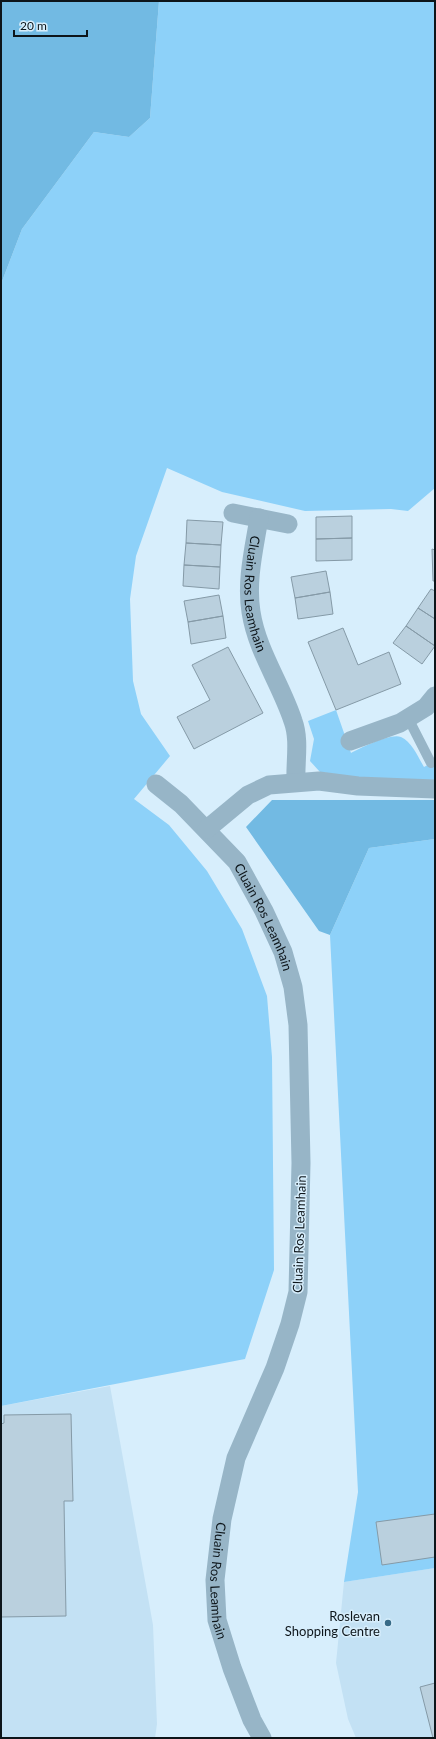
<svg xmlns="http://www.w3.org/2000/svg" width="436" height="1739" font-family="Lato,sans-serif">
<rect width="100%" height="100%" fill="#d7eefc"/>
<path fill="#c3e1f4" d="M110,1386l43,239 4,99 -2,14h-154v-332z
M435,1568v170h-79l-8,-19 -12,-56 8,-81z"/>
<path fill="#8dd1f9" d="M159,1h276v487l-27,23 -17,-2 -86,2 -83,-19 -55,-24 -31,88 -6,43 3,82 8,33 29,42 -36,43 35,26 38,46 35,58 25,67 5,61 2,213 -29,89 -244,47v-1122l21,-55 72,-97 35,5 21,-19z
M336,710l15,43c10,-5 39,-20 50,-16 11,5 17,20 23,30l11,-6v20l-80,-4 -35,-5 -10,-11 4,-22 -6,-18z
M435,839v729l-91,14 14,-90 -28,-557 39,-87z"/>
<path fill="#72bae3" d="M1,1h158l-9,117 -21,19 -35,-5 -72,97 -21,55z
M272,800h163v39l-66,9 -39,87 -11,-4 -73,-104z"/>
<path fill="#bad0de" stroke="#859aa7" d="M352,516v22l-36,1v-22z
M187,520l36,2 -2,23 -35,-2z
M352,538v22l-36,1v-22z
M186,543l35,2 -1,22 -36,-2z
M432,549l3,1v31h-2z
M184,565l36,2 -1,22 -36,-3z
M326,571l4,21 -35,6 -4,-21z
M431,589l4,2v28l-17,-11z
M330,592l3,22 -35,5 -3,-21z
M219,595l4,21 -35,6 -4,-21z
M418,608l17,11v27l-29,-20z
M223,616l3,22 -35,6 -3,-22z
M406,626l29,20 -13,18 -29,-21z
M343,628l15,37 31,-13 12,32 -65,26 -28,-68z
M228,647l35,66 -69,36 -17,-32 33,-17 -18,-35z
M71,1414l2,87h-9l2,115 -65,1v-193l3,-1v-8z
M435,1514v43l-53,8 -6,-43z
M435,1683v55h-2l-13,-51z"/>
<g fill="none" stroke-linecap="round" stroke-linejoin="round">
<path stroke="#97b5c7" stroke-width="10" d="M408,718l23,45"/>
<g stroke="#97b5c7" stroke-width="19">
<path d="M233,513l55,11"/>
<path id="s1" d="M259,518c-5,31 -13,63 -8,94 6,39 30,72 42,109 7,19 2,41 3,60"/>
<path d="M350,741l50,-18 26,-16 9,-11"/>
<path id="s2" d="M156,784l25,20 56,58 27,49 19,41 10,35 5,38 3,138 -3,129 -8,32 -15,44 -39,90 -14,61 -7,61 2,40 15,48 20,52 10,18"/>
<path d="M207,829l41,-34 21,-10 50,-4 39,5 77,3"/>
</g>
</g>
<circle fill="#376a87" stroke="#d7eefc" stroke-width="1.5" cx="388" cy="1623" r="4"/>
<g text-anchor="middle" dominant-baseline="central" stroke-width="3" stroke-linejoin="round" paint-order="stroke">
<g font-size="13" fill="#0d151a" stroke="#d7eefc">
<text stroke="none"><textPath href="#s1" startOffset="77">Cluain Ros Leamhain</textPath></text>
<text stroke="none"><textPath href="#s2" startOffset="174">Cluain Ros Leamhain</textPath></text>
<text transform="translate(299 1234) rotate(-88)">Cluain Ros Leamhain</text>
<text stroke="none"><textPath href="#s2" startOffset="858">Cluain Ros Leamhain</textPath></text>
</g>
<g font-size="13" fill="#0d151a" stroke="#d7eefc" text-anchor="end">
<text x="380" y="1616">Roslevan<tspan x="380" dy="15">Shopping Centre</tspan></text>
</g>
</g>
<rect width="436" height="1739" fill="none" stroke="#0d151a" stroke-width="4"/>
<path d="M14 30v6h73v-6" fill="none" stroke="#0d151a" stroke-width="2"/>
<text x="20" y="30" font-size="12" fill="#0d151a" stroke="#d7eefc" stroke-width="3" paint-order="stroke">20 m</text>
</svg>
